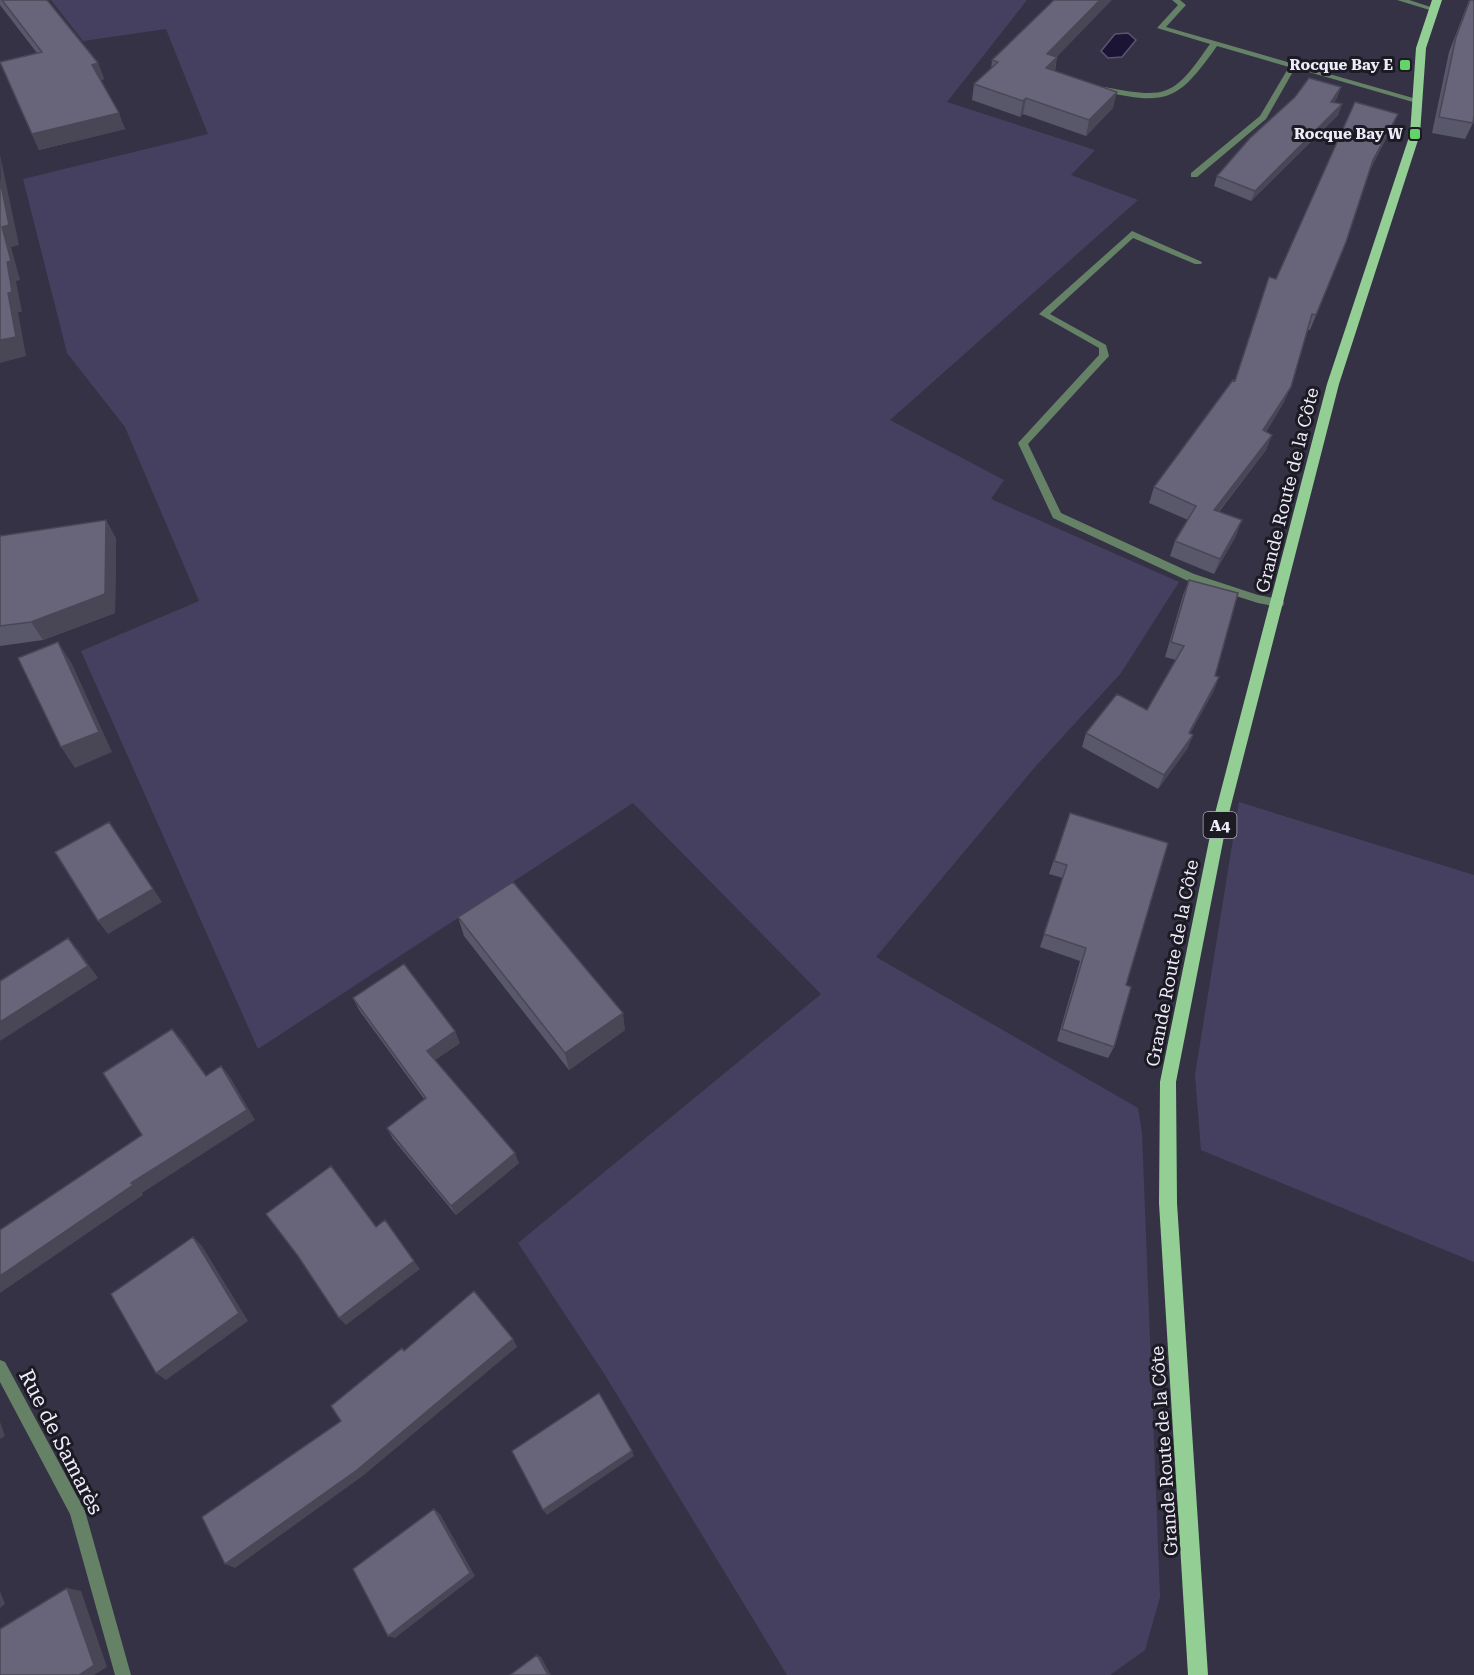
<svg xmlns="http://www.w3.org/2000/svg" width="1474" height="1675" font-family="'Roboto Serif',serif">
<rect width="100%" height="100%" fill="#353245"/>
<path fill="#45405f" d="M51,0h976l-80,102 148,48 -24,25 67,25 -248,220 114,60 -13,19 188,83 -58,91 -86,94 -159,190 262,151 4,25 18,464 -15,53 -35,25h-323l-182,-300 -87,-132 303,-249 -188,-191 -375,246 -177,-398 118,-50 -74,-174 -58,-74 -44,-174 185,-45 -42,-105 -83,12z
M1239,802l235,73v387l-273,-112 -6,-75z"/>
<path fill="#1c1435" stroke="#5b5570" stroke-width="1.5" d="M1128,33l8,7 -14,17 -14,1 -7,-7 14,-17z"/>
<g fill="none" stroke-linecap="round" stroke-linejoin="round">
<path fill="#668266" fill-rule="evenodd" d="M1172,0h8l6,5 -20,22 254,73 -7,2 -118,-34 -29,51 -69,58h-6v-4l69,-57 29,-49 -72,-21c-39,55 -49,60 -116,45l-1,-2 4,-2c64,12 69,10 106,-43l-53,-16 21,-23z
M1397,0h12l28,9 -4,2z
M1132,231l70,31 -1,2h-6l-62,-26 -83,76 56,31 3,11 -81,88 33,69 133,61 64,21 25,5 1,3 -1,3 -4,1 -21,-4 -72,-23 -133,-62 -35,-75 81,-88v-7l-60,-34z"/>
<path fill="#668266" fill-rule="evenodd" d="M0,1360l5,2 80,149 46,164h-16l-45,-161 -70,-132z"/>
<path fill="#93cf94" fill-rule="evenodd" d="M1432,0h10l-16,48 -6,86 -81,250 -112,437 -51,261 1,121 31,472h-20l-29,-472 1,-121 53,-261 114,-437 83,-250 6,-86z"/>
</g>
<path fill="#59576a" d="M0,0h47l51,63 6,16 -3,1 24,49 -86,21 -39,-88 37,-9 -37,-48z
M1469,0h5l-1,123 -8,16 -33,-6 17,-81z
M1057,57l-2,14 58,37 -27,28 -63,-22 -3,3 -48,-17 2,-16 17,-15 1,-9z
M1341,87l-4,11 -3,4 8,2 -4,11 -87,86 -37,-15 3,-10z
M1398,114l-7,15 -21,41 -24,72 -36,88h-2l-24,72 -18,30 6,3 -6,15 -47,62 17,24 -22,38 -44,-18 5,-15 13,-21 -39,-17 5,-16 81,-106 34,-104 7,2z
M106,520l10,19 -1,74 -72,27 -43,6v-110z
M1189,580l26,96 4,1 -6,15 -23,41 3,2 -6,14 -29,40 -76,-42 4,-14 61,-23 29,-50 -11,-3 18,-62z
M1070,813l56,172 -12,62 -6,11 -51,-17 23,-80 -40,-14 23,-69 -14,-4z
M458,917l167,113 -56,40 -105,-134z
M353,998l107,45 -25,17 84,103 -63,52 -63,-76 -6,-11 37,-29 -65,-89z"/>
<path fill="#494756" d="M1100,0h12l-64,66 9,-9 -3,16 -8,-5 1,-14z
M98,63l6,16 -6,2 -6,-16z
M1341,87l-4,11 -9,14 3,-10z
M1117,92l-4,16 -27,28 3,-16z
M1026,98l-3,16 -3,3 3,-16z
M1342,104l-4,11 -87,86 4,-10z
M119,113l6,16 -86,21 -7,-16z
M1398,114l-7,15 -24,46 6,-15z
M0,155l19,90 -8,2 9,33 -4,1 6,31h-4l8,44 -26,7v-23l8,-47 -1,-31 -5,-35z
M1291,387l-7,15 -27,44 6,-16z
M1272,435l-6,15 -58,75 6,-15z
M106,520l10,19 -1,74 -72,27 -12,-18z
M1242,520l-6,16 -22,38 6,-15z
M58,642l14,22 40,88 -37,16 -14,-21z
M1219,677l-6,15 -30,55 6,-14z
M1193,735l-6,14 -29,40 6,-14z
M109,822l53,80 -54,32 -10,-13z
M68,938l11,13 19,27 -98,63v-19z
M623,1013l2,17 -56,40 -4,-17z
M172,1029l10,11 32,47 -8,-11z
M455,1031l5,12 -28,19 -5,-11z
M221,1066l9,11 25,43 -113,73 1,2 -143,98v-17l131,-93z
M515,1153l4,10 -63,52 -5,-9z
M193,1237l9,9 46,75 -82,59 -10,-7z
M414,1261l6,8 -74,56 -7,-7z
M513,1339l4,8 -153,128 -129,93 -10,-4z
M0,1422l5,14 -5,3z
M632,1451l2,5 -87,59 -4,-5z
M434,1509l6,5 35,62 -80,62 -7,-2z
M67,1588l14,3 26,76 -13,8h-15z
M0,1591l5,13 -5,4z
M537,1655l4,2 10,18h-3z"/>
<path fill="#68657b" stroke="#494756" stroke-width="1.5" d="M2,0h45l51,63 -6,2 27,48 -87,21 -32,-72 42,-10z
M1054,0h46l-53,54 10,3 -11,11 71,24 -28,28 -63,-22 -3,3 -49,-17 24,-22 -6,-2z
M1470,0h4v115l-1,8 -34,-6 17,-80z
M1309,78l32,9 -10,15 11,2 -87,87 -38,-15 33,-38 45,-41z
M1355,102l43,12 -25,46 -27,82 -30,73 -4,-1 -21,73 -28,43 9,5 -58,75 28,10 -22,39 -45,-18 21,-35 -42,-19 79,-107 2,1 34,-104 7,2z
M0,180l9,45 -7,2 9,34 -4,1 5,30 -4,1 8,44 -16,3z
M106,520l-1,74 -74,28 -31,4v-90z
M1189,580l49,13 -23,83 4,1 -30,56 4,2 -29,40 -78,-42 31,-39 30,16 37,-64 -13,-4z
M58,642l41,90 -38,15 -43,-89z
M1070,813l98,30 -42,142 5,2 -17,60 -52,-18 24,-81 -42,-14 23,-69 -13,-4z
M109,822l44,67 -55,32 -43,-69z
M513,882l110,131 -58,40 -107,-136z
M68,938l20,28 -88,56v-41z
M404,964l51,67 -28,20 88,102 -64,53 -64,-78 39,-30 -73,-100z
M172,1029l34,47 15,-10 26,44 -116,73 2,2 -133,91v-46l142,-95 -39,-62z
M331,1166l45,61 9,-7 29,41 -75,57 -41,-62 -32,-42z
M193,1237l46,76 -83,60 -45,-79z
M474,1291l39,48 -156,131 -132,94 -23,-47 139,-96 -10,-15 71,-58 2,3z
M599,1393l33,58 -89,59 -31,-59z
M434,1509l36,64 -82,63 -35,-67z
M67,1588l27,77 -15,10h-79v-46z
M537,1655l11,20h-38z"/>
<g fill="#62d469" stroke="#1c1b24" stroke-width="2">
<rect x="1399" y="59" width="12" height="12" rx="3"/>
<rect x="1409" y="128" width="12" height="12" rx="3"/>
</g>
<g text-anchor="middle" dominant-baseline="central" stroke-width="6" stroke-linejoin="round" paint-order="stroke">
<g font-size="15" font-weight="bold" fill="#edecf9" stroke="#1c1b24" text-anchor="end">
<text x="1393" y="65">Rocque Bay E</text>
<text x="1403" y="134">Rocque Bay W</text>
</g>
<rect fill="#1c1b24" stroke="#aeadb9" stroke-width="1.5" x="1203.5" y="812" width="33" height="26" rx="4.5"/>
<g font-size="16" font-weight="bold" fill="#edecf9">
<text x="1220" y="825">A4</text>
</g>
<g font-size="18" fill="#edecf9" stroke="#1c1b24">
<text transform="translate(1287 490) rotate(-76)">Grande Route de la Côte</text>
<text transform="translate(1172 963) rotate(-79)">Grande Route de la Côte</text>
<text transform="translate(1164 1451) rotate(-94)">Grande Route de la Côte</text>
</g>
<g font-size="21" fill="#edecf9" stroke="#1c1b24">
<text transform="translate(61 1442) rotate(63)">Rue de Samarès</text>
</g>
</g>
</svg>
